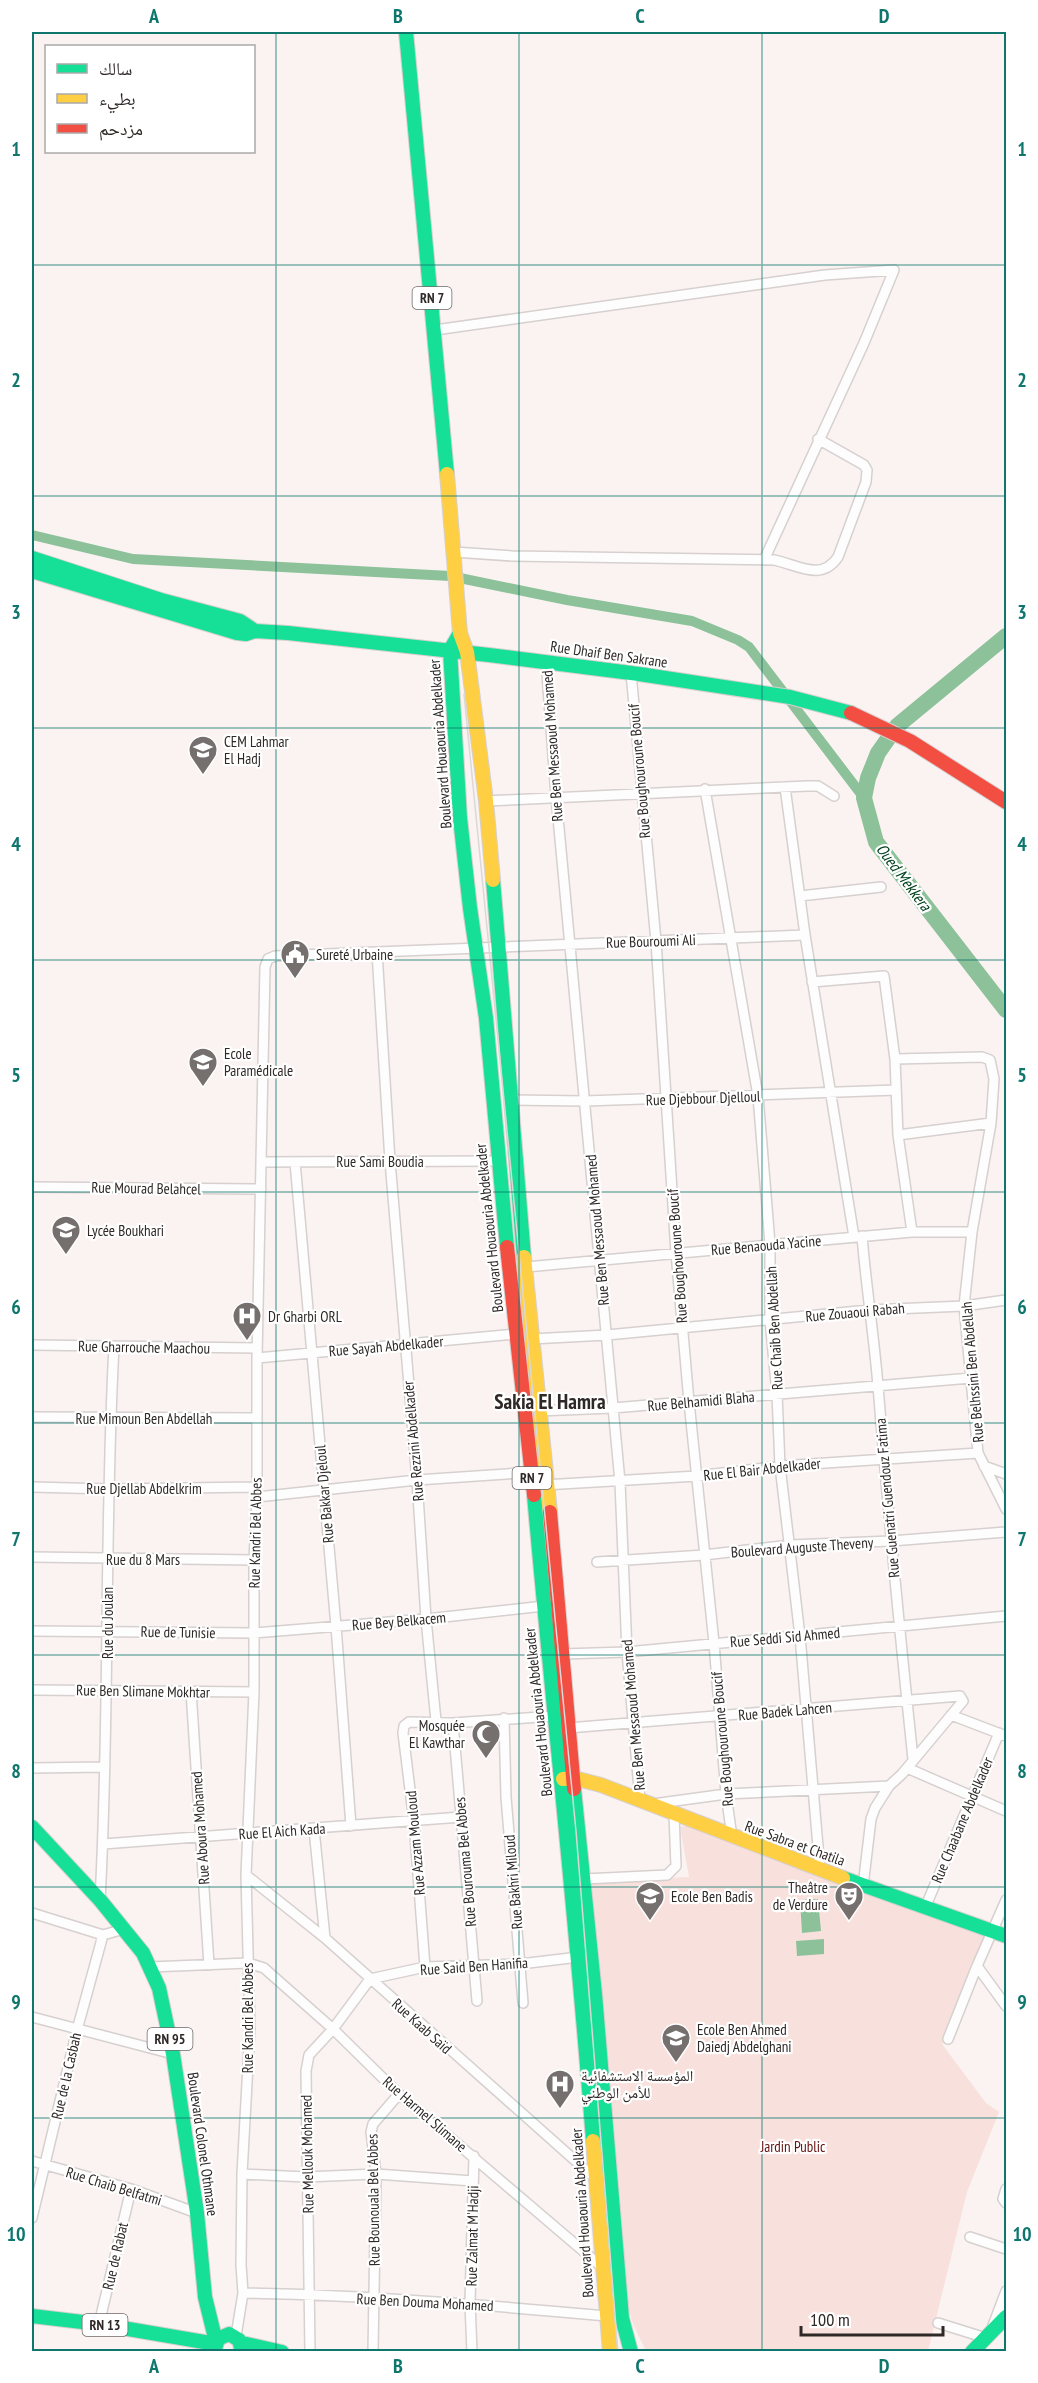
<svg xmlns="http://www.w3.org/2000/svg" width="1038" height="2383" font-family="'PT Sans Narrow','Noto Naskh Arabic',sans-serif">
<rect width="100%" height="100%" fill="#faf3f2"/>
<path fill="#f8e0dd" d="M696,1823l291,112 -45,109 44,59 13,9 -32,80 -39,159h-282l-13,-27 -6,-19 -38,-423 100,-5 -9,-50z"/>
<path fill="#8dc199" d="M818,1899l3,32 -19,2 -2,-33z
M824,1939v15l-27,2 -1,-15z"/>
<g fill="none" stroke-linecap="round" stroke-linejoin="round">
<path stroke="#8dc199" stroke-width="10" d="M32,535l101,24 317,17 117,24 125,21 46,19 11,7 115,151"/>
<path stroke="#8dc199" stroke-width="16" d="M1006,636l-109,90 -19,27 -10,25 -4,20 12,44 130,168"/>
<g stroke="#d6d0cf" stroke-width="12">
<path id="street" d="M435,330l390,-55 69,-5 -30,73 -100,217
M454,552l58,4 262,4c24,5 47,22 64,-3l28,-75 1,-12 -3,-5 -46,-26
M546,661l10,135 64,686 7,170 13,148
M631,673l25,268 20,312 13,149 25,241 12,151 6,43
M785,787l20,148 49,302
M705,789l53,307 12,148v76l7,74 3,72 20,170 20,234
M486,801l321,-15h11l16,10
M800,896l81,-9
M377,952l13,209 27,319 9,139 10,102
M812,982l72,-6 11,83 3,76 14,97
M895,1059l87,-2 8,3 4,19 -3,44 -19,109 -8,74 14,147 28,56
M510,1100l75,1 311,-11
M898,1135l93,-12
M261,1162l237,-1
M295,1162l41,464 15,200
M32,1187l229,2
M862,1236c4,50 12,100 16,150 10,125 22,249 35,373
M526,1267l386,-35h60
M531,1339l76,-4 262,-25 95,-4 42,-6
M32,1345l225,3
M257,1358l258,-24
M538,1411l75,-3 358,-30
M32,1417l224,1
M984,1466l22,8
M544,1485l153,-9 83,-10 198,-13
M32,1487l77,2 147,-2
M257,1497l160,-17 118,-8
M32,1557l222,3
M597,1562l107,-7 86,-10 101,-4 115,-9
M32,1631l221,2 173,-14 118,-13
M562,1654l65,-2 379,-36
M32,1690l222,2
M191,1691l18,274
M951,1715l55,21
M504,1718l2,79 17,206
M453,1723l24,278
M568,1728l392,-32 3,5 -61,73 -13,12 -14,22 -4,11 -8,67
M32,1768l73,-1
M907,1768l99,43
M653,1804l73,-10 163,-8
M314,1829l11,109
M103,1844l358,-27
M246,1875l79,63 272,242
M584,1879l83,-4 9,-9 -2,-52
M100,1900c10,-185 4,-369 14,-554
M925,1908l74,-175
M32,1913l71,22 21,-6
M977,1966l29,40
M150,1967l98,-4 16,5 69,61 66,65 203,173
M425,1967l-11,-145 -11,-89 1,-7 5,-4 44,1 101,-7
M32,2017l141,37
M948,2039l29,-73 29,-66
M32,2161l99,28 66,24
M242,2174l64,3 70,-3 97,7
M1006,2189l-3,10 3,4
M32,2218l45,-188 26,-95
M970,2237l36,12
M243,2293c122,2 243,12 364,23
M938,2323l48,15
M99,2324l32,-135
M992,2328l14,-37
M236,2336l7,-43 -2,-28 1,-91 8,-146 -4,-153 8,-183v-132l3,-63v-139l8,-391 3,-8 7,-3 530,-21
M310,2352l-4,-281 3,-16 24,-26 37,-50 55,-12 95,-3 59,-7
M373,2352l3,-178 -5,-42 2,-8 26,-30
M472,2352l-2,-49 4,-147"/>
</g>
<g stroke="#d6d0cf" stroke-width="16">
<path id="fast" d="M406,32l41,442
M32,558l129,42 79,21 15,10
M32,571l205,62 9,1 9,-3 33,2 201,22 150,19 151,23 61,16
M460,633l-10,17 10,168 10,90 16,110 21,229
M493,880l31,377
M534,1495c19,215 43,430 59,646
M574,1789l21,205 27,324 9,34
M32,1827l68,73 43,53 16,35 14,66 24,159 8,84 11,45
M843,1878l163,58
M32,2316l67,8 117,20
M242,2343l40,9
M215,2349l3,-10 11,-5 10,6 3,12
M972,2352l34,-35"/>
</g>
<g stroke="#d6d0cf" stroke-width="16">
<path id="slow" d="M447,474l13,159 7,19 19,149 7,79
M524,1257l26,255
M563,1779l11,-1 27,7 242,93
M593,2141l17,211"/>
</g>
<g stroke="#d6d0cf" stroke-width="16">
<path id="jam" d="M851,713l59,28 96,61
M507,1247l27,248
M550,1512l24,277"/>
</g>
<use href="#street" stroke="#fefdfd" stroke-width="9"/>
<use href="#fast" stroke="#16e098" stroke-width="14"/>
<use href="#slow" stroke="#ffcf43" stroke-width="14"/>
<use href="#jam" stroke="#f24e42" stroke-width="14"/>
<path stroke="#dad8d8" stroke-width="1.5" d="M464,694l112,1137 42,521"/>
</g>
<path fill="none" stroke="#0f766e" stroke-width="1.5" stroke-opacity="0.55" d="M276,32v2320M519,32v2320M762,32v2320M32,265h974M32,496h974M32,728h974M32,960h974M32,1192h974M32,1423h974M32,1655h974M32,1887h974M32,2118h974"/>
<defs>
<g id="school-pin" transform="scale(1.5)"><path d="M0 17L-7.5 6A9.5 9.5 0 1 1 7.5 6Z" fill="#756f6e" stroke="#fff"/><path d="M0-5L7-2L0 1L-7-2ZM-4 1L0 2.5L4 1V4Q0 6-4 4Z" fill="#fff"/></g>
<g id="civic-pin" transform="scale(1.5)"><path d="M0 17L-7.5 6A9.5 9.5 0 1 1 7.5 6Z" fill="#756f6e" stroke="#fff"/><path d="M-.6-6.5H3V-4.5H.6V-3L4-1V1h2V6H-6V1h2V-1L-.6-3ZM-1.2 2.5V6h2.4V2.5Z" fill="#fff"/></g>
<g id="university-pin" transform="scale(1.5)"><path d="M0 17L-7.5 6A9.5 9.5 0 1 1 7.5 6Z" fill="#756f6e" stroke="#fff"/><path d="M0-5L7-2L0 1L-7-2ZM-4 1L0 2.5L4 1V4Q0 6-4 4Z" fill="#fff"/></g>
<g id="hospital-pin" transform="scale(1.5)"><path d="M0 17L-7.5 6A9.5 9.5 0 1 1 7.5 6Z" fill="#756f6e" stroke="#fff"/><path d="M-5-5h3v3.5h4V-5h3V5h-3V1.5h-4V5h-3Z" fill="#fff"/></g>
<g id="mosque-pin" transform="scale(1.5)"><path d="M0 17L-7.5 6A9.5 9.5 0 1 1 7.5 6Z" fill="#756f6e" stroke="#fff"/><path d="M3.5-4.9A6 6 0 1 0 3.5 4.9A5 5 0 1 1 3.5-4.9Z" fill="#fff"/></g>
<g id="theatre-pin" transform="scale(1.5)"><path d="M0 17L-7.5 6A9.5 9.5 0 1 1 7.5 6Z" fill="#756f6e" stroke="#fff"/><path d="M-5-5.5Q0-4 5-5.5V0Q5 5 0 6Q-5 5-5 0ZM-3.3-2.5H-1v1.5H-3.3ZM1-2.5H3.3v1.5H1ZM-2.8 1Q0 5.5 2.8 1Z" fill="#fff"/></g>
</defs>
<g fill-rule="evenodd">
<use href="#school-pin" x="203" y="750"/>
<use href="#civic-pin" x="295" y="954"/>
<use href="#university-pin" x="203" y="1062"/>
<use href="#school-pin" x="66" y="1230"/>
<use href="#hospital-pin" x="247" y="1316"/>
<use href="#mosque-pin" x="486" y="1734"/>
<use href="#school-pin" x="650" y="1896"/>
<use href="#theatre-pin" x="849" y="1896"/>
<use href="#school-pin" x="676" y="2038"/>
<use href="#hospital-pin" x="560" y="2084"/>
</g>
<g text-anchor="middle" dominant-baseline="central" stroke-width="4.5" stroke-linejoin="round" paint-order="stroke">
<g fill="#fff" stroke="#6d6868" stroke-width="1.5">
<rect x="412.5" y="287" width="39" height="22" rx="4.5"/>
<rect x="512.5" y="1467" width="39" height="22" rx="4.5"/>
<rect x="147.5" y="2028" width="45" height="22" rx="4.5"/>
<rect x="82.5" y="2314" width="45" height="22" rx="4.5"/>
</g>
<g font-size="14" font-weight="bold" fill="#2e2827">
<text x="432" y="298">RN 7</text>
<text x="532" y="1478">RN 7</text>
<text x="170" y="2039">RN 95</text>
<text x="105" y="2325">RN 13</text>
</g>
<g font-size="15" fill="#2e2827" stroke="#fff">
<text transform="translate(609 654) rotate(8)">Rue Dhaif Ben Sakrane</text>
<text transform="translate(440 744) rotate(-94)">Boulevard Houaouria Abdelkader</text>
<text transform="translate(552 746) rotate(-94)">Rue Ben Messaoud Mohamed</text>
<text transform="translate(639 771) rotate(-95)">Rue Boughouroune Boucif</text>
<text transform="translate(651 941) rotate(-2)">Rue Bouroumi Ali</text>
<text transform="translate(703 1098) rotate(-2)">Rue Djebbour Djelloul</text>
<text x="380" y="1161">Rue Sami Boudia</text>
<text transform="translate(146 1188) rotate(1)">Rue Mourad Belahcel</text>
<text transform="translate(489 1228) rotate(-96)">Boulevard Houaouria Abdelkader</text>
<text transform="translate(597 1230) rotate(-95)">Rue Ben Messaoud Mohamed</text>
<text transform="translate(766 1245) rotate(-5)">Rue Benaouda Yacine</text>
<text transform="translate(677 1256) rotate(-94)">Rue Boughouroune Boucif</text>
<text transform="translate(855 1312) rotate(-5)">Rue Zouaoui Rabah</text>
<text transform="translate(774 1328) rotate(-93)">Rue Chaib Ben Abdellah</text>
<text transform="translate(386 1346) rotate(-5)">Rue Sayah Abdelkader</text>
<text transform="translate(144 1347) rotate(1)">Rue Gharrouche Maachou</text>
<text transform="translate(972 1372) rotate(-95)">Rue Belhssini Ben Abdellah</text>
<text transform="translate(701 1401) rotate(-5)">Rue Belhamidi Blaha</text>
<text x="144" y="1418">Rue Mimoun Ben Abdellah</text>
<text transform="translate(413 1441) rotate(-95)">Rue Rezzini Abdelkader</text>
<text transform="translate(762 1469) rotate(-6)">Rue El Bair Abdelkader</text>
<text x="144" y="1488">Rue Djellab Abdelkrim</text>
<text transform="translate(324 1494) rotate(-95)">Rue Bakkar Djeloul</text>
<text transform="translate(887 1498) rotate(-95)">Rue Guenatri Guendouz Fatima</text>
<text transform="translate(255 1533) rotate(-89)">Rue Kandri Bel Abbes</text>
<text transform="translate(802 1547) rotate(-4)">Boulevard Auguste Theveny</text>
<text x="143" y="1559">Rue du 8 Mars</text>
<text transform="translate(399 1621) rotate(-5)">Rue Bey Belkacem</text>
<text transform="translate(107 1623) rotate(-90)">Rue du Joulan</text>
<text transform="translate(178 1632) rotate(1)">Rue de Tunisie</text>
<text transform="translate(785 1637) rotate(-5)">Rue Seddi Sid Ahmed</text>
<text transform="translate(143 1691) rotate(1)">Rue Ben Slimane Mokhtar</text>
<text transform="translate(785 1711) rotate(-5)">Rue Badek Lahcen</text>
<text transform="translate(538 1712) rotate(-96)">Boulevard Houaouria Abdelkader</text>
<text transform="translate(633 1715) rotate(-95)">Rue Ben Messaoud Mohamed</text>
<text transform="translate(722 1739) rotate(-95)">Rue Boughouroune Boucif</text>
<text transform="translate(962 1820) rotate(-67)">Rue Chaabane Abdelkader</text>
<text transform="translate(200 1828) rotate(-94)">Rue Aboura Mohamed</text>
<text transform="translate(282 1831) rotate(-4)">Rue El Aich Kada</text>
<text transform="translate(415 1843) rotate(-95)">Rue Azzam Mouloud</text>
<text transform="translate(795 1843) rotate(20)">Rue Sabra et Chatila</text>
<text transform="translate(465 1862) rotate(-95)">Rue Bourouma Bel Abbes</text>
<text transform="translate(513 1882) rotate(-95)">Rue Bakhri Miloud</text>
<text transform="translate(474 1966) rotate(-4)">Rue Said Ben Hanifia</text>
<text transform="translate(247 2018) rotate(-90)">Rue Kandri Bel Abbes</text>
<text transform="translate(422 2026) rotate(42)">Rue Kaab Saïd</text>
<text transform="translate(66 2076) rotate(-77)">Rue de la Casbah</text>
<text transform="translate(425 2114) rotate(41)">Rue Harmel Slimane</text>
<text transform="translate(203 2144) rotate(82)">Boulevard Colonel Othmane</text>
<text transform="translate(307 2154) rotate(-91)">Rue Mellouk Mohamed</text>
<text transform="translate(114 2186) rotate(17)">Rue Chaib Belfatmi</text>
<text transform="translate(373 2200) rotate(-91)">Rue Bounouala Bel Abbes</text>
<text transform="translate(582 2213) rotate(-94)">Boulevard Houaouria Abdelkader</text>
<text transform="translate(472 2236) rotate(-89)">Rue Zalmat M'Hadji</text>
<text transform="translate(115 2256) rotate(-77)">Rue de Rabat</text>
<text transform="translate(425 2302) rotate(3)">Rue Ben Douma Mohamed</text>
</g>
<g font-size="15" fill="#2e2827" stroke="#fff" text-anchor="start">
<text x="224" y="741">CEM Lahmar<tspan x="224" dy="17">El Hadj</tspan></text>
<text x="316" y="954">Sureté Urbaine</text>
<text x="224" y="1053">Ecole<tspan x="224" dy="17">Paramédicale</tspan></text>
<text x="87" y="1230">Lycée Boukhari</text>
<text x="268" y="1316">Dr Gharbi ORL</text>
<text x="465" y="1725" text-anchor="end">Mosquée<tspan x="465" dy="17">El Kawthar</tspan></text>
<text x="828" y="1887" text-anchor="end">Theâtre<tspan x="828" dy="17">de Verdure</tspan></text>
<text x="671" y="1896">Ecole Ben Badis</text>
<text x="697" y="2029">Ecole Ben Ahmed<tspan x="697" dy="17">Daiedj Abdelghani</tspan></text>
<text x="581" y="2075">المؤسسة الاستشفائية<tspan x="581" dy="17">للأمن الوطني</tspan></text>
</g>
<g font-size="15" fill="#641111" stroke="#fff">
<text x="793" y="2146">Jardin Public</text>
</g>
<g font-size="16" font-style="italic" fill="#01411c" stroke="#fff">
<text transform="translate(904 877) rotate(53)">Oued Mekkera</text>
</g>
<g font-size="21" font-weight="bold" fill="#2e2827" stroke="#fff">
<text x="550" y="1401">Sakia El Hamra</text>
</g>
</g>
<rect width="1038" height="2383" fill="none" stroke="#ffffff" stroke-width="66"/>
<rect x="45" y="45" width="210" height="108" fill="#ffffff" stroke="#aba9a9" stroke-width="1.5"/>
<rect x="57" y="64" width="30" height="9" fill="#16e098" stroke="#aba9a9" stroke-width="1.5"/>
<text x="99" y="75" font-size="18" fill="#2e2827">سالك</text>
<rect x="57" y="94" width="30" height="9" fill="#ffcf43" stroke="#aba9a9" stroke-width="1.5"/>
<text x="99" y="105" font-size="18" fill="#2e2827">بطيء</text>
<rect x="57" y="124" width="30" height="9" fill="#f24e42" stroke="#aba9a9" stroke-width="1.5"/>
<text x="99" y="135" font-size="18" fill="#2e2827">مزدحم</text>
<path d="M801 2326v9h142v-9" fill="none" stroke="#2e2827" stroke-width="3"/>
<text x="810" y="2326" font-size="18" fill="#2e2827" stroke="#ffffff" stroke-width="4.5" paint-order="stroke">100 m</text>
<rect x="33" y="33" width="972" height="2317" fill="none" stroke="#0f766e" stroke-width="2"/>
<g font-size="20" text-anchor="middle" font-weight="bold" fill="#0f766e">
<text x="154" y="23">A</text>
<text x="398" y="23">B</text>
<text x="640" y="23">C</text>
<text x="884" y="23">D</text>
<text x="16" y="156">1</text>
<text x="1022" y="156">1</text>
<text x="16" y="387">2</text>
<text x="1022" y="387">2</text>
<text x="16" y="619">3</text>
<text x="1022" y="619">3</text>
<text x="16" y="851">4</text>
<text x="1022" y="851">4</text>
<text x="16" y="1082">5</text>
<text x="1022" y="1082">5</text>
<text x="16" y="1314">6</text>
<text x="1022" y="1314">6</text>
<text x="16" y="1546">7</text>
<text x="1022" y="1546">7</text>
<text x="16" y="1778">8</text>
<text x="1022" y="1778">8</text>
<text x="16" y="2009">9</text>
<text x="1022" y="2009">9</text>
<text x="16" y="2241">10</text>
<text x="1022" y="2241">10</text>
<text x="154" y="2373">A</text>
<text x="398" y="2373">B</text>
<text x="640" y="2373">C</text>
<text x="884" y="2373">D</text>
</g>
</svg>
